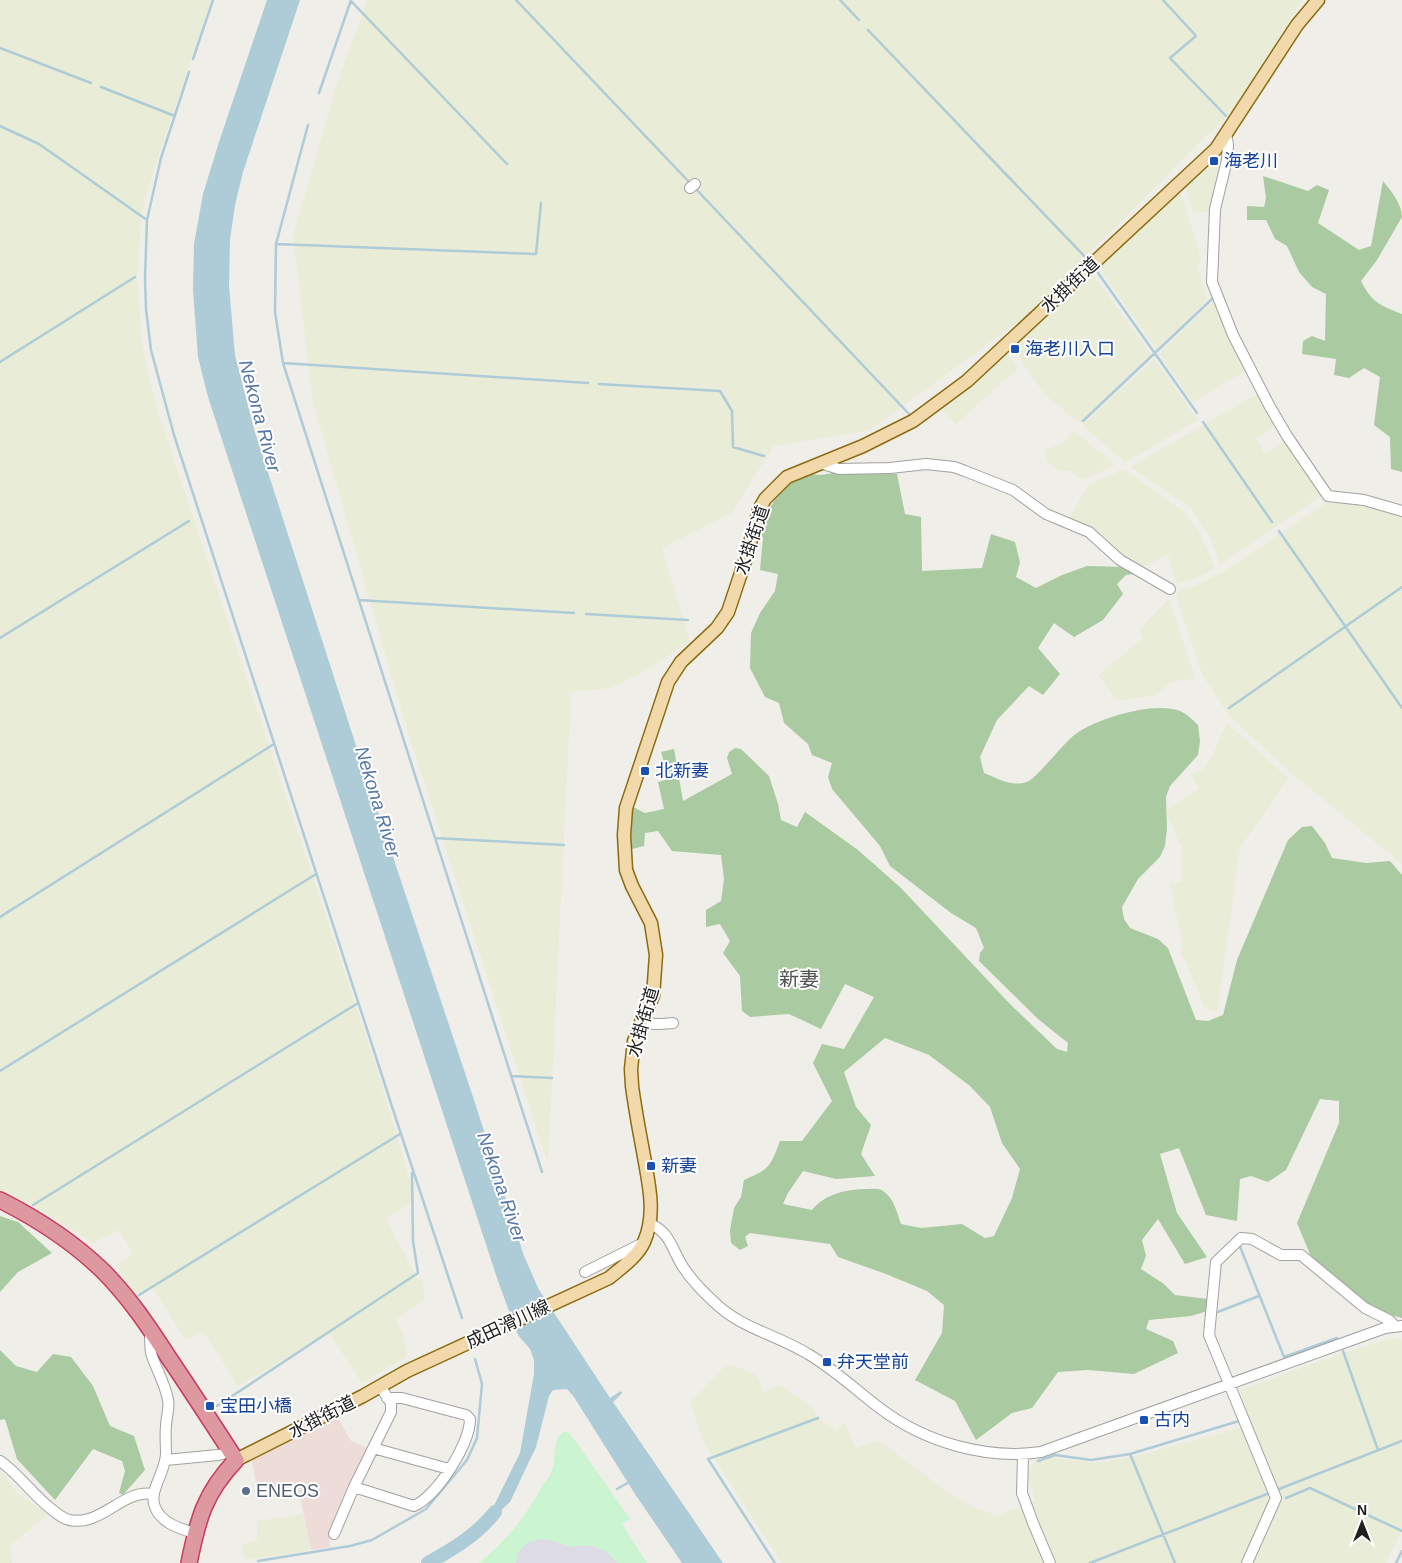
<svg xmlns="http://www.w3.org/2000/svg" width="1402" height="1563" font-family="Arial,'Noto Sans JP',sans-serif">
<rect width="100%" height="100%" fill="#f0eee8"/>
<path fill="#eedcd9" d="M336,1414l15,27 16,7 -38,85 1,14 -19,3 -13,-64 -40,7 -7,-36z"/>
<path fill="#e9ecd6" d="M0,0h211l-62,184 -8,35 -4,56 5,70 13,58 222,667 34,114 -1,19 -24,16 32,61 4,-2 3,21 -30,20 8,14 4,21 -1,3 -44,26 -33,-50 -91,53 -35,-55 -17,9 -34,-53 -16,7 -20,-29 17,-12 -14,-23 -26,13 -60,-38 -33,-14z
M367,0h935l-69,110 -207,206 -156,114 -96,16 -43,67 -69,35 28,94 -50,32 -30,14 -39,4 -23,472 -143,-441 -92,-321 -20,-166 43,-149z
M1217,154l6,3 -13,54 -17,2 -8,-28z
M1176,194h5l21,66 -5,6 10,34 -51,50 -57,-83z
M1092,274l59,80 -71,69 -35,-28 -32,-46z
M1216,299l31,71 -54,32 -34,-48z
M1007,353l11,15 -62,56 -14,-15z
M1154,359l44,61 -73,42 -43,-37z
M1259,393l17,32 -20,13 9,17 20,-14 37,54 -102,69 -11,-30 -20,-27 -57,-39v-2z
M1074,430l41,35 -33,15 -11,-9h-11l-14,-10v-11l18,-8z
M1124,469l60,43 16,21 15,35 -21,11 -18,5 -8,-30 -27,14 -73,-48 20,-35z
M1345,500l57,15v349l-111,-91 -61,-56 -27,-41 -27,-80 4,-6 13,-3 30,-15 104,-70z
M1169,599l26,79 -23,4 -18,13 -37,6 -19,-26 45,-37 -5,-7z
M1227,723l61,55 -48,70 -23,164 -12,-4 -19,-46 -5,-7 1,-12 -12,-59 12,-3 -1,-34 -15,-36 33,-23 -8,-14 12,-5 10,-15z
M1395,1338l7,3v188l-16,34h-604l-79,-122 -13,-38 33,-35 8,-4 25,11 8,17 15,-7 33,23 6,10 19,13 5,-7h3l11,24 22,-8 68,51 29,17 16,5 2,4 42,-16 -7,-26v-5l8,-10 16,-3 40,6 17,-2 27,-5 100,-27 14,-8 -10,-31 103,-37z
M0,1472l5,4 13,18 30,20 -38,32 2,17h-12z
M303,1514l8,36 -65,10 -5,-15 16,-5v-19z"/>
<path fill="#aacaa1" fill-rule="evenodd" d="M1263,176l45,15 9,-6 12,5 -11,33 41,27 12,-4 12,-65c8,10 19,23 19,36l-25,43 -16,21c11,22 19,24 41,33v158l-11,-3 -1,-32 -16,-12 6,-48 -16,-9 -15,10 -15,-3 2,-16 -34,-5 1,-13 9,-5 13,5 1,-47 -14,-7 -13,-15 -12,-26 -12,-7 -9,-19h-19v-14l17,1 2,-9z
M839,472l58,2 8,40 16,3 1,54 60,-3 9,-34 24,8 5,20 -4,15 20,11 26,-13 25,-9 40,1 7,7 -8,1 -9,9 6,10 -20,26 -29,17 -20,-14 -16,25 22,26 -17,21 -14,-9 -32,34 -17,37 4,16c15,6 27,14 43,9 10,-4 37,-40 50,-49 22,-15 77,-32 103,-22 7,3 13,9 18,14l2,16 -2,14 -28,31 -4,11 1,32 -2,17 -5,11 -22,22 -16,28 2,12 6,9 28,11 10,9 28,72 12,1 15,-6 14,-55 51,-120 14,-13 10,-1 13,17 7,15 34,5 24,-2 12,14v443l-26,-7 -64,-52 -15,-36 42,-100v-22l-19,-2 -34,71 -18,12 -17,-6 -11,3 -3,42 -31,-6 -27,-67 -19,6 17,59 30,44 -22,7 -27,-45 -16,21 4,16 -5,13 23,15 11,11 33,4v12l-17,5 -42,4 -3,9 27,12 5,12 -44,21 -46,-4 -30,2 -26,36 -20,5 -36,27 -21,-39 -40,-21 27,-47 2,-28 -17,-14 -41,-17 -48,-17 -8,-13 -80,-11 -5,4 3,9 -8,4 -9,-7 -1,-13 4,-22 7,-11 3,-17c26,-11 26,-13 36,-39h22l30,-40 -19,-38 9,-19 22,5 30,-52 -29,-13 -24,45 -32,-15 -39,3 -8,-6 -2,-35 -17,-23 7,-12 -10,-17 -14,3v-17l15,-9 3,-22 -3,-24 -49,-4 -14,-20 -13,2 -1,13 -16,4 3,-44 14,7 19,-4 -6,-27 11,-3 -8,-27 13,-3 9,52 49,-27 -5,-16 2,-6 6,-4 6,1 28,27 9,28 3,16 16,7 8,-15 53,38 43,38 109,116 47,45 10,3 1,-9 -30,-24 -59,-58 1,-8 4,-5 -8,-20 -25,-15 -61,-47 -10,-20 -48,-57 -4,-12 4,-14 -20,-8 -4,-11 -24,-21 -5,-20 -14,-6 -15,-29 1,-35 9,-20 15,-22 3,-17 -18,-4 3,-32 -3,-8 6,-17 9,-13 15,-16 19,-10 12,1zM885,1038l44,17 41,31 20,21 12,36 18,26 -8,29 -18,38 -9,2 -23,-14 -41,4 -20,-4c-4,-11 -7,-26 -18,-33 -4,-3 -10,-2 -15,-2 -20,0 -42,4 -56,21l-29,-6 5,-11 15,-22 33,8 39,-3 -14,-22 10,-29 -15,-18 -12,-35z
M0,1216l18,6 34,31 -34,19 -18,20z
M0,1350l16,16 21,6 16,-18 18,3 22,29 17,40 24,10 11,34 -22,25 -4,-2 6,-22 -3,-10 -29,-12 -38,51 -38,-41 -12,-40 -5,1z"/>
<path fill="#cbf4d1" d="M564,1432h4l9,11 53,76 -8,5 25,39h-168c27,-21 49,-50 65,-80 3,-4 7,-8 8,-13 5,-12 -1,-31 12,-38z"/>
<path fill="#dddce5" d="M540,1539l14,2 17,6 16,-2 15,4 7,5 8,9h-101l2,-11 9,-9z"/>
<path fill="#aecbd8" d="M267,0h33l-57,172 -8,33 -5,34 -1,47 6,69 19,74 107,332 115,345 48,150 15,34 71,108 11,-7 1,2 -9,9 110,161h-41l-47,-69 -61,-97 -7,-8 -14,1 -4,6 -13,51 -26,55 -26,24 36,-73 14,-79v-14l-4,-11 -12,-14 -20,-54 -290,-884 -10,-40 -5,-67 1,-46 9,-50 16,-52z"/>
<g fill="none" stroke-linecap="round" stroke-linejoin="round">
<path stroke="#aecbd8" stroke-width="2.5" d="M516,0l174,183
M840,0l19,20
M1163,0l33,36 -26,22 56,58
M351,1l156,163
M868,30l220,230
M0,48l91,35
M193,59l20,-59
M189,72l-28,86 -14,62 -2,58 1,31 5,41 23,85 225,693 63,190
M101,87l74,29
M319,93l32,-93
M308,125l-32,119 -1,68 8,51 259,809
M0,126l39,18 108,76
M694,187l216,228
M276,244l260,10 5,-51
M1096,270l101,143
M0,362l135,-85
M283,363l305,20
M599,384l121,7 12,20 1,36 31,9
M1083,421l129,-122
M1203,422l69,100
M1279,531l123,177
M359,600l215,13
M586,614l102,6
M0,638l189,-117
M1229,708l173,-121
M435,838l129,7
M0,917l274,-173
M0,1071l316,-197
M511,1076l41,2
M33,1205l325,-202
M1239,1244l45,113 53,-19
M139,1295l261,-161
M1215,1313l44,-17
M1343,1351l35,99
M217,1406l201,-133 -5,-32 -1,-68
M1130,1454l45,109
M1038,1461l17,-6 36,5 39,-6 109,-33
M617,1489l14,-8
M1279,1489l123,-48
M1286,1498l24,-10 92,43
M258,1561l92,-15 22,-6 54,-31 41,-49 10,-22 5,-54 -7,-25
M775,1563l-67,-104 110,-41
M1090,1563l177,-69
M1396,1563l6,-12"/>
<path stroke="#aecbd8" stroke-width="14" d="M428,1563c25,-14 49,-28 67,-51"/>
<g stroke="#a1a1a1" stroke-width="12">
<path id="minor" d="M1226,134l2,11 -1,15 -12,49 -3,73 21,53 36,70 18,31 41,60 36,4 38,11
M690,188l5,-4
M820,463l19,6 51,-1 36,-4 28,3 11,4 48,19 33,24 43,18 31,28 50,29
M642,1020c10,6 20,4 31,3
M649,1223c22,10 22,25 34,44 8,12 19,24 30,34 28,28 63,33 95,53 26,15 49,37 73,55 44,33 105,51 160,43l344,-124 17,-2
M585,1272l58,-29
M150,1330c0,7 0,15 1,23 5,16 14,30 17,47 2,8 -2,17 -2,26 -1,9 0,18 0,27 0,19 -18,38 -11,54 6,16 25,22 40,26
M373,1448l76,21
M1023,1455l-1,38 11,30 17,40
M166,1460l52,-5 12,-3
M0,1461c19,13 32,33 50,47 5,4 11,9 16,11 33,11 56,-30 86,-25
M354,1487l60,19c23,-10 56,-62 56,-87l-4,-4 -64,-17h-15
M334,1534l20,-47 37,-75v-9l-11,-17
M1247,1563l29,-65 -67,-163 7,-73 25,-24 11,1 29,16h20l64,53 24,12 6,6"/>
</g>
<g stroke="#8b6c11" stroke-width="15">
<path id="major" d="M236,1460l127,-64 44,-25 202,-93c12,-10 28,-21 35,-36 13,-29 4,-61 -1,-91 -4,-21 -8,-43 -11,-65l-1,-17 3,-28 8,-21 11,-24 3,-41 -5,-32 -19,-37 -6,-16 -2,-35 2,-27 42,-126 13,-20 36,-34 11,-16 18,-54 13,-48 6,-11 22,-22 76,-31 50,-25 54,-40 249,-232 81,-124 21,-25"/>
</g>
<g stroke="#c83b60" stroke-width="18">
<path id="highway" d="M0,1200c38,19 72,41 103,71 26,26 46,56 66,87 23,34 45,68 67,102 -32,34 -38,59 -47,103"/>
</g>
<use href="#minor" stroke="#fff" stroke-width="10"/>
<use href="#major" stroke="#f2d9ab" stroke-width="12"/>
<use href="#highway" stroke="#de99a0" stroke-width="15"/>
</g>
<g fill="#1a4fb4" stroke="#fff" stroke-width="2">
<rect x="1209" y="156" width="10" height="10" rx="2.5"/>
<rect x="1010" y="344" width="10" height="10" rx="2.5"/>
<rect x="640" y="766" width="10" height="10" rx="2.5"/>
<rect x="646" y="1161" width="10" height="10" rx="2.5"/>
<rect x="822" y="1357" width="10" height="10" rx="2.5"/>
<rect x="205" y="1401" width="10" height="10" rx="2.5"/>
<rect x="1139" y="1415" width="10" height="10" rx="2.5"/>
</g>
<circle fill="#5c6f8a" stroke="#fff" stroke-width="2" cx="246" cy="1491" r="5"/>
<g text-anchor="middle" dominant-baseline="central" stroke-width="4" stroke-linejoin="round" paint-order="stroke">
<g font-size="18" fill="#164399" stroke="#fff" text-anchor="start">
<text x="1224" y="161">海老川</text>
<text x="1025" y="349">海老川入口</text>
<text x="655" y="771">北新妻</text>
<text x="661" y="1166">新妻</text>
<text x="837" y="1362">弁天堂前</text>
<text x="220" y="1406">宝田小橋</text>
<text x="1154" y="1420">古内</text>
</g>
<g font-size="18" fill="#202020" stroke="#fff">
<text transform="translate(1070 285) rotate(-43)">水掛街道</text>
<text transform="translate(752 540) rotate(-71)">水掛街道</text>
<text transform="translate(643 1022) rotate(-74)">水掛街道</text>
<text transform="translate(508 1324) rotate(-25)">成田滑川線</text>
<text transform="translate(322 1417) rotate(-27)">水掛街道</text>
</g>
<g font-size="18" fill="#4e5e75" stroke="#fff" text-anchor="start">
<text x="256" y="1491">ENEOS</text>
</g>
<g font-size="19" font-style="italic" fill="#5778a6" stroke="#fff">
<text transform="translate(260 416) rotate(75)">Nekona River</text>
<text transform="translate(378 802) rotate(73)">Nekona River</text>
<text transform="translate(502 1187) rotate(71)">Nekona River</text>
</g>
<g font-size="20" fill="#535353" stroke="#fff">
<text x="799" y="979">新妻</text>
</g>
</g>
<g transform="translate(1362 1523)" stroke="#ffffff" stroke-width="4" paint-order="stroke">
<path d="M0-4L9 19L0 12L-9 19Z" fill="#202020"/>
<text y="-8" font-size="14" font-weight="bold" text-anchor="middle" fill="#202020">N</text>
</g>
</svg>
